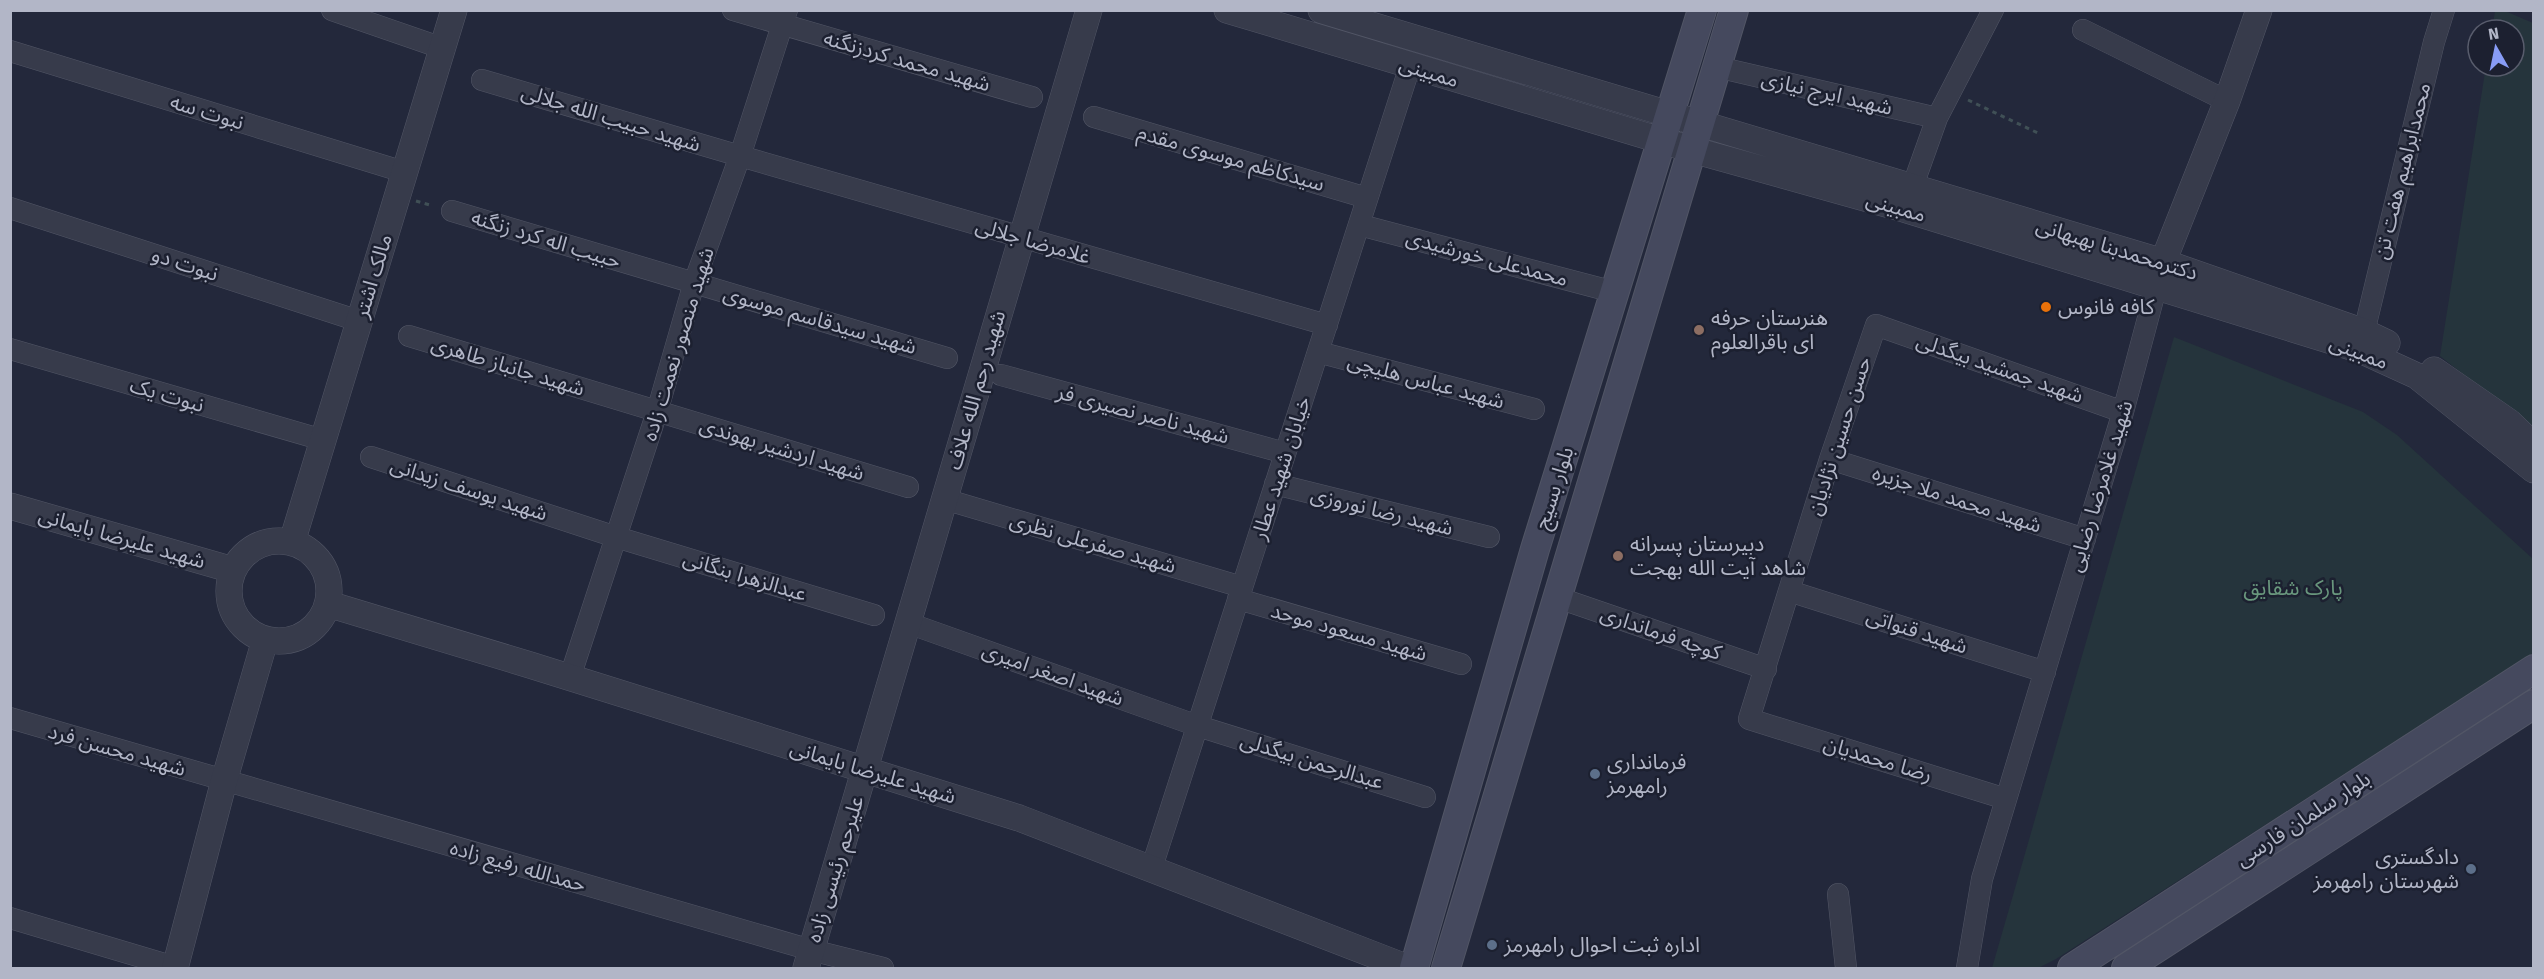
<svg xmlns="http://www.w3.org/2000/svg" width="2544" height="979" font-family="'Fira Sans','Noto Sans Arabic',sans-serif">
<rect width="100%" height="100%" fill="#23283b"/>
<path fill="#25343c" d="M2495,11h10l28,12v417l-65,-62 -28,-22 46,-290h28v-36h-22z
M2174,337l189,75 34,23 136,124v94l-477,306 -18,9h-46z"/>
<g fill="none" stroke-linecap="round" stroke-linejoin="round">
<g stroke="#525666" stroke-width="22">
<path id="minor" d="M332,10l110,38
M733,10l299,87
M2083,30l144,71
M10,51l394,121
M1717,67l220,51
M482,80l258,76 587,169
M1094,117l273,81
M1912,188l25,-70 56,-108
M10,208l349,113
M452,211l495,147
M1360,225l254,67
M2364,332l70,-290 10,-32
M409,336l499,151
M10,349l313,91
M1318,352l216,57
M1001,375l284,78
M371,457l245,80 258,78
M1830,459l255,80
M1275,484l214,53
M944,499l298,88
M1789,591l256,81
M1556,597l210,72
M1238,599l223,65
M908,623l290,103 227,71
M570,677l87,-265 37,-129 46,-127 47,-146
M10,718l801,232 72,18
M2006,799l-257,-80 81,-260 46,-134 247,87
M1151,870l259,-804
M1838,894l8,74
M10,918l168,50
M1967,968l15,-89 141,-467 37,-139"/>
</g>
<g stroke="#525666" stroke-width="27">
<path id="tertiary" d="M1227,10l466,140 211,59 454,140 59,27 117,94
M1321,10l842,252 201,70 23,11
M2163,262l64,-161 32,-91
M2434,370l75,52 25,24
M10,506l223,64
M229 591a50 50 0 1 1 100 0a50 50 0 1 1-100 0Z
M292,542l162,-532
M328,604l202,61 489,153 389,150
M175,968l49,-187 41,-141
M806,968l283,-958"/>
</g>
<g stroke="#525666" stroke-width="30">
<path id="secondary" d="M1414,968l121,-419 167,-539
M1446,968l288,-958
M2072,968l462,-299
M2126,968l408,-264"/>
</g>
<path stroke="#405056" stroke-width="3" stroke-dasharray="4.5 4.5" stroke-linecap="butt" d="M1968,100l72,34
M416,201l17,5"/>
<use href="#minor" stroke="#373b4b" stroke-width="21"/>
<use href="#tertiary" stroke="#373b4b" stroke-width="26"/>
<use href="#secondary" stroke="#45495e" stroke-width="28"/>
</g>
<circle fill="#e8710a" stroke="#1c2030" stroke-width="2" cx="2046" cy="307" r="6"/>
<g fill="#8d6e63" stroke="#1c2030" stroke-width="2">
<circle cx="1699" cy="330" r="6"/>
<circle cx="1618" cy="556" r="6"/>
</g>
<g fill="#5c6f8a" stroke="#1c2030" stroke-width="2">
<circle cx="1595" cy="774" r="6"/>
<circle cx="2471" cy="869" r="6"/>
<circle cx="1492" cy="945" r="6"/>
</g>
<g text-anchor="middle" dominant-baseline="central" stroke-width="5" stroke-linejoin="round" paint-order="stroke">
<g font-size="21" fill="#b2b6c7" stroke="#1c2030">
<text transform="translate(907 61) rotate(16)">شهید محمد کردزنگنه</text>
<text transform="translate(1429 72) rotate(17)">ممبینی</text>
<text transform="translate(1827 93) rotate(13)">شهید ایرج نیازی</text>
<text transform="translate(207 112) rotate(17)">نبوت سه</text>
<text transform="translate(611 118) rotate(17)">شهید حبیب الله جلالی</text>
<text transform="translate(1231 158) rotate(16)">سیدکاظم موسوی مقدم</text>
<text transform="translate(2402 171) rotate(-76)">محمدابراهیم هفت تن</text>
<text transform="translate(1896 207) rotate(16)">ممبینی</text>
<text transform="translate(546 239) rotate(17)">حبیب اله کرد زنگنه</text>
<text transform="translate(1033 241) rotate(16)">غلامرضا جلالی</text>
<text transform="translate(2117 249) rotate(17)">دکترمحمدبنا بهبهانی</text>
<text transform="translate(1487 258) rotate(15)">محمدعلی خورشیدی</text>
<text transform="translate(185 264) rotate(18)">نبوت دو</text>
<text transform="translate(373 276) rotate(-73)">مالک اشتر</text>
<text transform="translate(820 320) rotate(16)">شهید سیدقاسم موسوی</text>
<text transform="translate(678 344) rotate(-73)">شهید منصور نعمت زاده</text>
<text transform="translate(2359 352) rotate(21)">ممبینی</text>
<text transform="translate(508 366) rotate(17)">شهید جانباز طاهری</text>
<text transform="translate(2000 368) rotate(19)">شهید جمشید بیگدلی</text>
<text transform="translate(1426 381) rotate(15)">شهید عباس هلیچی</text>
<text transform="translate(976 390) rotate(-74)">شهید رحم الله علاف</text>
<text transform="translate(167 395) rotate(16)">نبوت یک</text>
<text transform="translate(1143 414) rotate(15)">شهید ناصر نصیری فر</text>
<text transform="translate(1839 436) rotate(-72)">حسن حسین نژادیان</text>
<text transform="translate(782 449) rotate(17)">شهید اردشیر بهوندی</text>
<text transform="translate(1281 468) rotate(-72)">خیابان شهید عطار</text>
<text transform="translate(2100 486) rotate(-73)">شهید غلامرضا رضایی</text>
<text transform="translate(1554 488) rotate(-72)">بلوار بسیج</text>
<text transform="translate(469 489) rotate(18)">شهید یوسف زیدانی</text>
<text transform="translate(1957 499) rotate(18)">شهید محمد ملا جزیره</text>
<text transform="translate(1382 511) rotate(14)">شهید رضا نوروزی</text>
<text transform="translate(122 538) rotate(16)">شهید علیرضا بایمانی</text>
<text transform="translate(1093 543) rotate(16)">شهید صفرعلی نظری</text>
<text transform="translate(745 576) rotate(17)">عبدالزهرا بنگانی</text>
<text transform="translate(1917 631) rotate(18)">شهید قنواتی</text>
<text transform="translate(1349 632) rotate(16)">شهید مسعود موحد</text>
<text transform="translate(1661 633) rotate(19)">کوچه فرمانداری</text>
<text transform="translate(1053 674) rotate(20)">شهید اصغر امیری</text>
<text transform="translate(117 750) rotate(16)">شهید محسن فرد</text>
<text transform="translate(1878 759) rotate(17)">رضا محمدیان</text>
<text transform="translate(1312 761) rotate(17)">عبدالرحمن بیگدلی</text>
<text transform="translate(873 772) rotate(17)">شهید علیرضا بایمانی</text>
<text transform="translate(2303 819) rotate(-33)">بلوار سلمان فارسی</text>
<text transform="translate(518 866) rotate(16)">حمدالله رفیع زاده</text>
<text transform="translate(835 869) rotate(-73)">علیرحم رئیسی زاده</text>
</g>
<g font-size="21" fill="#b2b6c7" stroke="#1c2030" text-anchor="start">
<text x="2058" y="307">کافه فانوس</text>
<text x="1711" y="318">هنرستان حرفه<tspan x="1711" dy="24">ای باقرالعلوم</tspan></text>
<text x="1630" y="544">دبیرستان پسرانه<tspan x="1630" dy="24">شاهد آیت الله بهجت</tspan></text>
<text x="1607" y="762">فرمانداری<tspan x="1607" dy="24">رامهرمز</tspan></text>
<text x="2459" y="857" text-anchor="end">دادگستری<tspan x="2459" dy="24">شهرستان رامهرمز</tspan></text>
<text x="1504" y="945">اداره ثبت احوال رامهرمز</text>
</g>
<g font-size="21" fill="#69977d" stroke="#1c2030">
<text x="2293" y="588">پارک شقایق</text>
</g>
</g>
<rect width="2544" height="979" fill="none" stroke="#b2b6c7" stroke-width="24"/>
<g transform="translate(2496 48) rotate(351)"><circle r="28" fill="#1c2030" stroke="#585c6c" stroke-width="1.5"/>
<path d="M0-4.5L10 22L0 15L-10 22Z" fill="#889cf6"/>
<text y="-9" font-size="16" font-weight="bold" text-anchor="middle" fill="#b2b6c7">N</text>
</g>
</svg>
